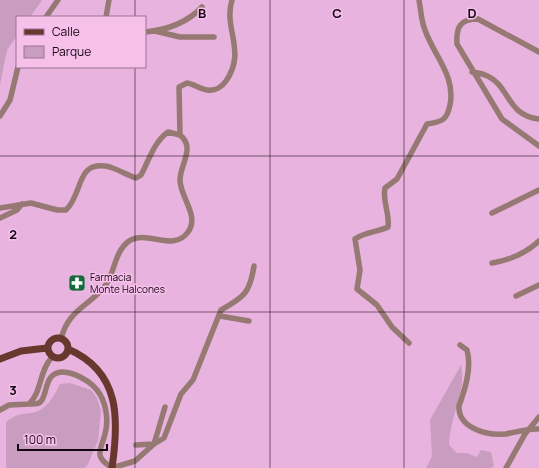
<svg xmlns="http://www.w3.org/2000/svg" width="539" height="468" font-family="Manrope,sans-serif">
<rect width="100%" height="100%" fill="#e8b3de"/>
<path fill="#c99dc0" d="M0,0h42l-12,17h-13v19l-10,14 -7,35z
M461,365c6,26 -12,53 -12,80l8,8h10l10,4 4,-7 10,2 3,14 -3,2h-65l6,-12 -2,-36z
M70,383l21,7 6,8 4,13 -3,30 -11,25 -3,2h-78v-46c13,-9 13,-7 26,-9 15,-3 22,-17 28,-29z"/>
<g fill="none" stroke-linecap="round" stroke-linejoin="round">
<path stroke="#957972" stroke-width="5.5" d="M46,17l12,-17
M106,17l3,-17
M155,31l25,6h34
M145,32c22,-2 42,-9 57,-25
M539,52l-61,-33c-18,0 -22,8 -21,25l45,75 37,27
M472,72c4,1 9,1 13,3 26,10 20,40 54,44
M0,116l10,-16 8,-33
M180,135l-1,-48 8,-4c7,1 13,6 20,7 8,1 14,-2 19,-9 21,-30 -3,-52 6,-81
M0,208l31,-5 26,7h9c18,-17 9,-51 44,-43 9,3 17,8 26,11l5,-3c8,-15 13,-33 27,-43l12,3c16,13 0,29 0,45 0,17 20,36 8,52 -15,21 -41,-3 -59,9 -15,11 -14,32 -24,45 -17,21 -37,24 -44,53
M492,213l47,-23
M0,218l17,-8 5,-6
M492,263c18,-3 33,-9 47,-22
M516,296l23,-11
M220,316l29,5
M409,343l-17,-16 -15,-22 -20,-16 3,-19 -5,-31c9,-7 23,-7 33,-12 2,-15 -6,-25 -3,-39l12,-9 30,-55c15,-2 20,-4 23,-19 6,-29 -16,-49 -25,-75 -4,-9 -4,-20 -6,-30
M460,345l7,5c5,18 -2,39 -8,56 -1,22 28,30 47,28 10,-2 23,-6 33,-5
M29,404c5,0 10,1 13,-4 4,-7 4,-17 9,-23 12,-13 38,3 46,13 9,11 12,30 8,44 -1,6 -6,14 -5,21 1,6 7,9 12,13
M0,410l9,-5 20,-1c13,-12 10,-33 23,-47
M154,444l11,-37
M136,445l17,-1
M112,468l23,-7 19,-17 10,-6 17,-44 12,-14 28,-70c23,-13 29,-17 33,-44
M506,468l19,-34 14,-17"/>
<path stroke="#68382e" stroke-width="7" d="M48 348a10 10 0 1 1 20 0a10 10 0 1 1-20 0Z
M68,349c53,23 51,71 44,119
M0,359l21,-8 26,-3"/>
</g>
<path fill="none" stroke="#150512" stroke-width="1" stroke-opacity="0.55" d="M135,0v17M270,0v468M404,0v468M135,67v401M0,156h539M0,312h539"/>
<defs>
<g id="pharmacy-square" transform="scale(0.9)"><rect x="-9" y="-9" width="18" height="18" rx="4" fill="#176a3b" stroke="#f6c0eb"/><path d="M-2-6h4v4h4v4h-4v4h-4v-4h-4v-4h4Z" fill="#fff"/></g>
</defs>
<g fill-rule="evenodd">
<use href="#pharmacy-square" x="77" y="283"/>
</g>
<g text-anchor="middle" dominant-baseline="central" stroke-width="3" stroke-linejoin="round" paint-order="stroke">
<g font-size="10" fill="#150512" stroke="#f6c0eb" text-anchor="start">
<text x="90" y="277">Farmacia<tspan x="90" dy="12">Monte Halcones</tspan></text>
</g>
</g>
<g font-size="13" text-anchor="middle" font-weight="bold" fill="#150512" stroke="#f6c0eb" stroke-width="3" stroke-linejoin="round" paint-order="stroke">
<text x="202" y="18">B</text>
<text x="337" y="18">C</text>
<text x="472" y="18">D</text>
<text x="13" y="239">2</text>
<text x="13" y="395">3</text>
</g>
<rect x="16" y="16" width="130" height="52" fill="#f6c0eb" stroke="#9c7594"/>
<rect x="24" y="29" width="20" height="6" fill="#68382e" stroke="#9c7594"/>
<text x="52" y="36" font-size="12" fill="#150512">Calle</text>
<rect x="24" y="46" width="20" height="12" fill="#c99dc0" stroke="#9c7594"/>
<text x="52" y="56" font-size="12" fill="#150512">Parque</text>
<path d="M18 444v6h89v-6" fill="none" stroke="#150512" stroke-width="2"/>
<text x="24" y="444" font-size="12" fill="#150512" stroke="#f6c0eb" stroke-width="3" paint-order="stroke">100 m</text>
</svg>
